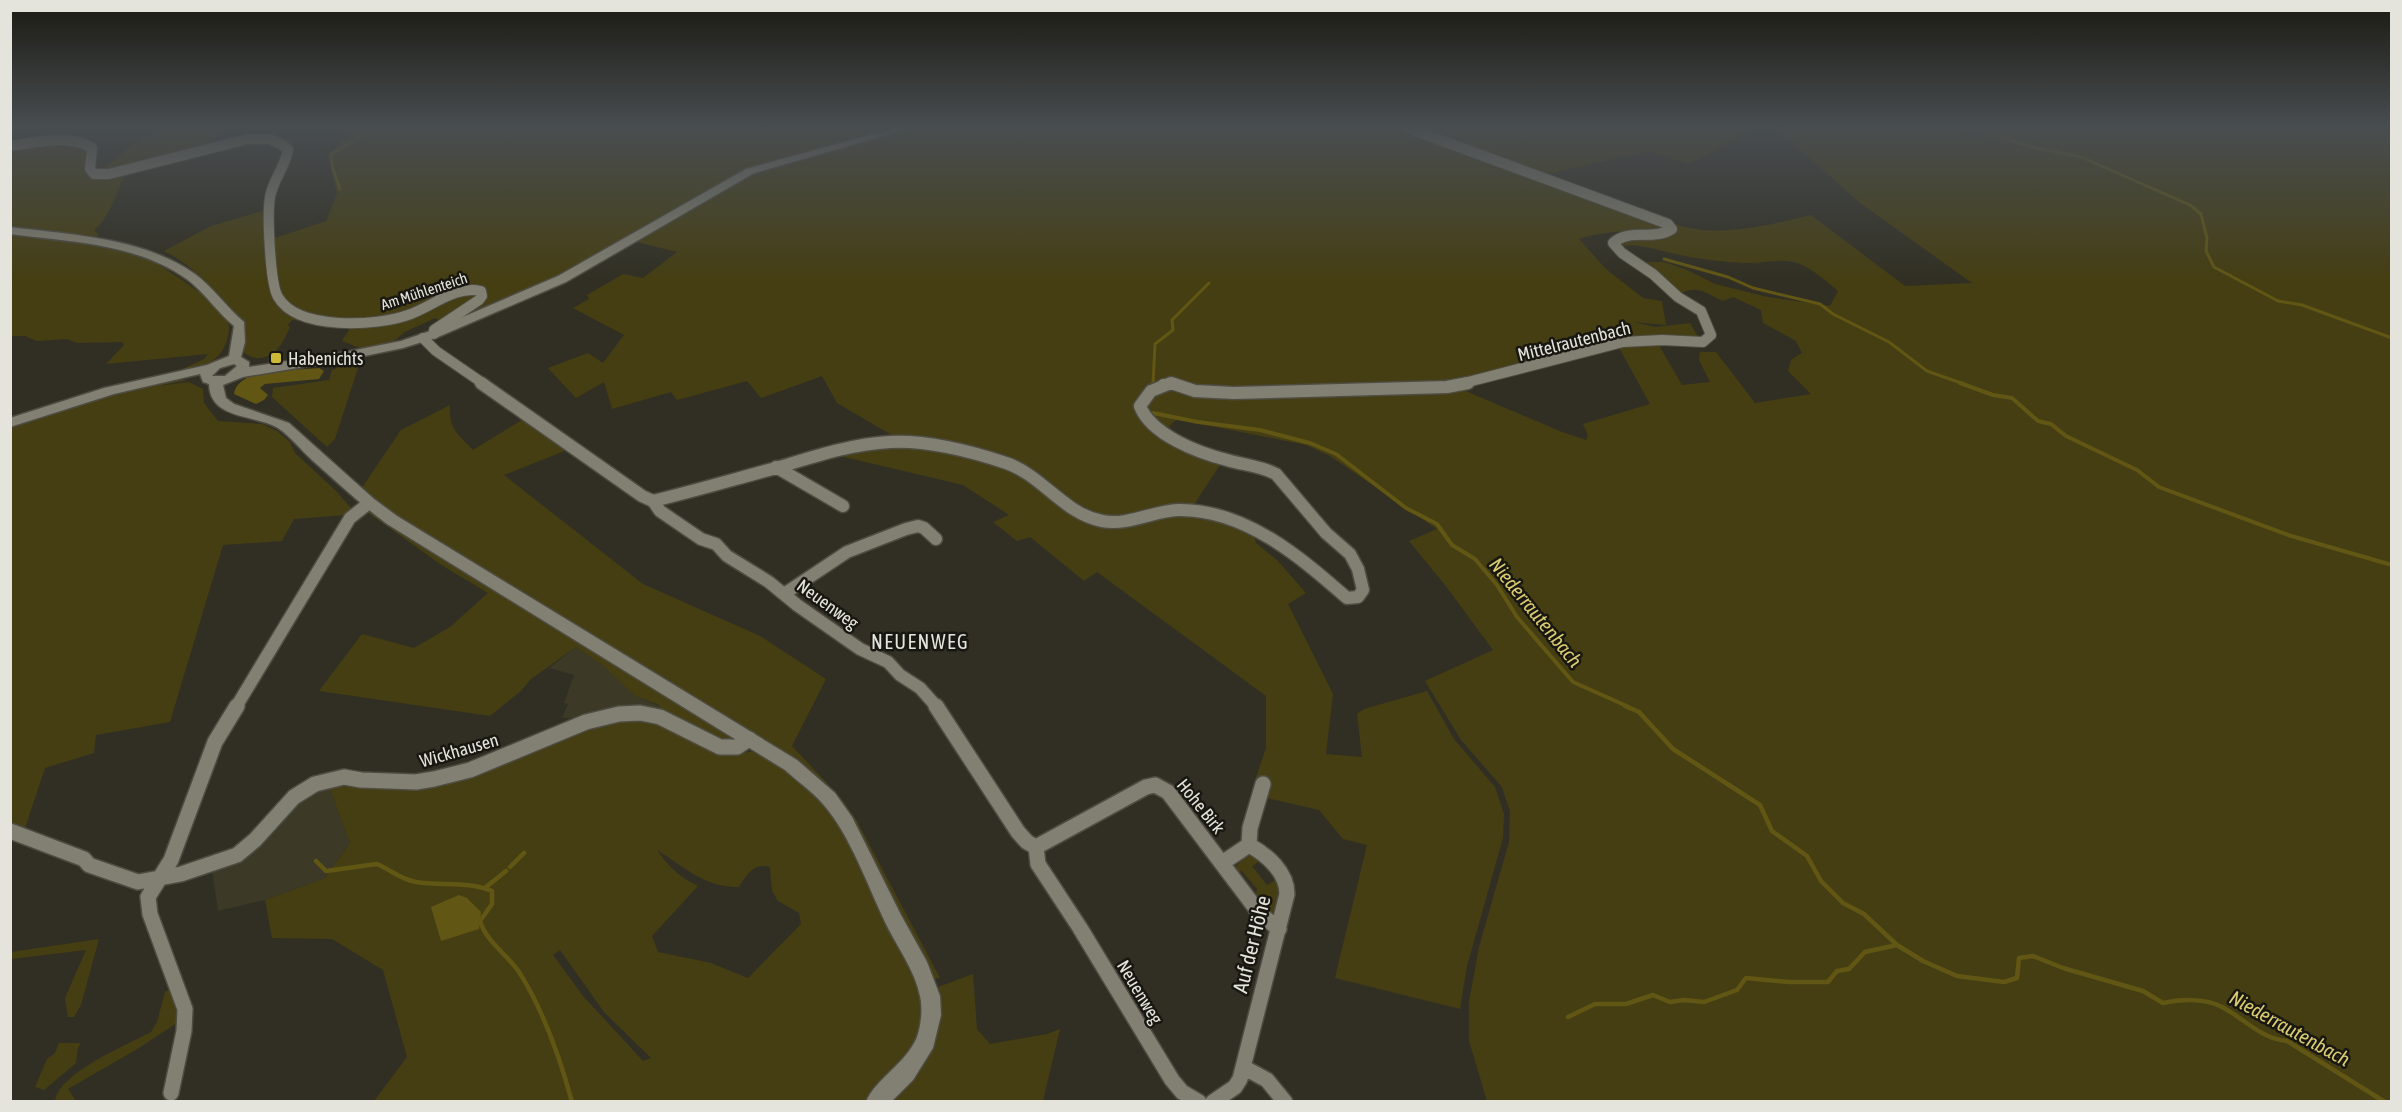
<svg xmlns="http://www.w3.org/2000/svg" width="2402" height="1112" font-family="'Asap Condensed',sans-serif">
<rect width="100%" height="100%" fill="#312f23"/>
<path fill="#3c3927" d="M576,647l27,19 32,30 24,10 1,7 -11,-5 -18,-3 -16,2 -33,11h-20l6,-14 -4,-1 10,-28 -25,-7z
M329,787l21,56 -25,35 -60,22 -47,11 -6,-42 30,-12 69,-64z"/>
<path fill="#453e12" fill-rule="evenodd" d="M162,127h67l-23,20 -108,25 31,-24z
M331,127h1070l260,96 6,7c-31,2 -58,-1 -88,9l27,30 37,29 19,3 4,24 -33,-3 23,5 34,-4 10,17 -78,1 -161,48 101,43 24,8 2,-5 -5,-11 67,-20 -32,-58 39,-4 25,43 28,-3 -11,-22 1,-8h16l39,51 56,-9 -23,-23 3,-11 11,-7 -6,-12 -33,-18 -2,-13 -28,-13 -10,4c-20,-9 -24,-16 -45,-7l-40,-32h26l21,7 30,15 53,13 62,9 8,-15c-11,-9 -24,-21 -38,-27 -17,-7 -37,0 -55,-1 -22,-1 -47,-4 -69,-9 -22,-4 -34,-11 -58,-8v-4l59,-13 -2,-5c42,15 94,1 136,-9l94,71 67,-3 -112,-80 -66,-59 -27,-17h624v974h-904l-18,-60v-39l10,-55 30,-105 1,-31 -8,-24 -41,-47 -36,-59 68,-31 -48,-65 -36,-44 28,-12 -107,-73 -24,-11 -129,-26 -15,14 60,29 -29,44 -78,13 -25,-4 -56,-42 -139,-36 -58,-34 -15,-27 -61,22 -14,-17 -70,19 -6,-8 -59,17 -8,-27 -28,16 -28,-30 40,-15 15,10 21,-28 -51,-27 16,-9 -2,-4 36,-21 20,4 34,-26 -44,-11 -78,40 -113,47 -1,-7 -6,-3 -30,14 -15,12 -30,4 -18,-7 7,-11v-6l-57,-4 -4,5 2,3c-8,14 -12,28 -30,30 -8,0 -13,-2 -18,-8l3,-27c-24,-26 -48,-56 -81,-72l47,-25 54,-16v60l11,-8 -1,-24 51,-17 11,-27 -9,-39 19,-19z
M1443,127h316l-71,37 -40,-13 -105,24 -119,-45z
M67,142l21,5 -1,25h39c-7,15 -19,51 -32,58l5,5 -13,10c22,4 49,6 68,17 18,11 57,36 70,52 5,7 6,15 4,22 -6,27 -24,30 -48,34l24,-11 4,-5 -102,10 18,-19 -2,-3 -45,1 -10,-4 -30,2 -12,-5h-14l-1,-188z
M350,363l9,2 -24,74 -8,8 -55,-50 1,-9 56,-8 3,-10z
M188,380l-30,6 31,-4 14,7 1,14 14,18 44,3 15,7 13,11 5,11 40,37 16,18 -4,7 -53,4 -12,22 -59,4 -53,177 -74,13 -2,18 -49,15 -20,60 -15,-1v-398c48,-20 126,-49 178,-49z
M450,405c-1,25 7,28 23,45l49,-30 45,30 -63,25 139,109 117,52 66,43 -34,67 49,52 16,23 83,157 -8,1 -89,-173 -443,-286 -39,-31 40,-59z
M917,445l93,21 65,46 71,8 49,-6 58,18 3,11 21,17 29,33 -18,11 45,90 -7,60 36,3 -5,-43 7,-5 63,-18 27,48 41,48 9,27 -1,24 -36,128 -7,43 -125,-31 32,-133 -24,-6 -24,-29 -52,-12 5,-17 -17,-1 11,-32v-52l-169,-124 -13,9 -54,-44 -13,4 -24,-19 16,-7 -46,-30 -119,-28 1,-6z
M367,512h6l292,184 62,36 6,4v4l-6,3 -67,-30 -1,-8 -24,-9 -32,-30 -27,-19 -45,32 -10,12 -31,25 -171,-25 43,-57 52,14 36,-21 38,-34 -45,-27z
M650,719l72,35v2l33,-5 6,2 49,35 30,37 66,131 14,37 4,18 -10,38 -48,52h-492l33,-44 -24,-87 -51,-31 -60,-1 -7,-38 60,-22 25,-35 -21,-56 106,-5 173,-62zM657,850c27,17 49,38 82,37 8,-12 14,-25 31,-20l2,24 6,10 21,12 2,11 -53,54 -37,-15 -53,-11 -6,-16 46,-50c-19,-9 -29,-19 -41,-36zM560,950l44,62 47,46 -8,3 -60,-65 -30,-41z
M1251,855l10,5 -9,6 15,19 9,-5 5,10 -2,17 -7,5h-5l-12,-11 2,-12 -16,-19 -3,10 -2,-14 8,-8z
M99,939l-18,66 -7,12h-6l-3,-19 21,-48 -75,9v-7z
M973,974l4,55 13,15 57,-10 13,-5 -17,72 -156,1 14,-13 37,-102z
M169,990l11,31 -41,27 -71,41 8,12 -21,1c3,-29 72,-57 96,-70l6,-10 8,-30z
M59,1043h22l-3,5 -2,15 -32,27 -9,-3 12,-28 8,-6z"/>
<path fill="#615614" d="M319,368l5,3 -5,8 -54,5 -5,4 8,7 -4,5 -8,4 -22,-10c4,-28 64,-23 85,-26z
M459,895l8,3 14,14 -2,17 -38,12 -10,-34z"/>
<g fill="none" stroke-linecap="round" stroke-linejoin="round">
<path stroke="#615614" stroke-width="3" d="M1964,127l72,21 45,9 109,48 11,9 6,24 -1,13 8,16 64,34 24,4 90,33
M340,189l-8,-23 -1,-12 29,-17 9,-10
M1664,259l64,18 25,11 67,16 13,10 56,28 38,29 37,13
M1153,384l2,-40 18,-14 -1,-10 37,-37"/>
<path stroke="#615614" stroke-width="4" d="M1960,383l33,12 19,3 26,23 13,3 15,12 71,34 22,17 129,48 104,30
M1151,386l3,-3
M1153,413l45,9 62,8 50,13 26,11 70,54 31,16 15,21 23,14 22,26 20,32 56,65 56,25"/>
<path stroke="#615614" stroke-width="4.5" d="M1625,706l14,6 34,37 87,56 12,26 35,25 14,25 22,22 21,11 33,31 26,16 34,15 47,6 13,-4 2,-20 14,-2 30,12 80,23 20,12c17,-4 43,-5 59,4 23,12 39,32 65,34l98,61
M316,861l10,10 51,-7c14,6 23,15 39,18 25,4 53,-1 76,9v13l-12,17c7,22 27,33 39,51 25,39 41,86 53,130
M510,867l14,-14
M486,887l20,-16
M1568,1017l27,-13h31l27,-9 17,7 14,-2 20,2 33,-12 9,-12 43,4h39l9,-11 12,-2 16,-17 32,-7"/>
<g stroke="#4e4c42" stroke-width="12">
<path id="minor-far2" d="M1405,127l263,97 4,5c-18,12 -43,-1 -59,14l9,10 31,21 25,23 23,14 10,24 -8,7 -41,-2 -39,2 -163,42
M10,146c26,-3 58,-13 82,2l-2,21 4,5h15l139,-35h22l13,6 5,5c-3,17 -15,30 -18,47 -3,17 0,87 8,100 20,34 99,29 130,18 24,-8 47,-30 73,-24l1,5 -3,4 -45,30v4
M423,338l13,13 48,33
M1163,384h12"/>
</g>
<g stroke="#4e4c42" stroke-width="15">
<path id="minor-far1" d="M481,383l161,113 11,5 7,10 41,28 15,5 11,12 42,26 28,23 63,44 28,13 12,13 20,13 17,19
M776,467l67,39
M653,501c41,-10 82,-22 123,-33 37,-11 75,-24 114,-26 39,-2 80,9 116,21 36,12 58,51 96,58 26,5 51,-10 76,-11 67,-1 122,47 169,88l11,-1 5,-7 -5,-21 -8,-15 -24,-21 -50,-59c-15,-8 -32,-9 -49,-14 -28,-7 -76,-25 -87,-54l11,-15 20,-8 24,8 39,2 213,-6 21,-4
M784,594l63,-42 59,-23 12,-3 6,2 12,11
M236,707l114,-189 19,-15"/>
</g>
<g stroke="#4e4c42" stroke-width="18">
<path id="minor" d="M936,706l82,126 9,10 9,5 2,17 42,64 92,152 10,12 17,10
M10,831l74,28 5,6 49,17 43,-8 56,-19 18,-15 39,-43 21,-13 29,-7 17,3 55,2 18,-3 36,-9 116,-48 33,-8 21,-1 20,4 60,30h17l12,-8
M1249,845l1,-17 13,-44
M1036,847l110,-60 9,-2 13,7 92,122 19,15
M1243,1067l24,13 18,22
M171,1093l13,-62 1,-22 -35,-95 -2,-17 23,-37 44,-118 22,-36
M1213,1102l22,-15 5,-8 47,-185c0,-22 -20,-39 -38,-49l-27,18"/>
</g>
<g stroke="#4e4c42" stroke-width="3">
<path id="secondary" d="M899,127h16l-161,46 -188,109 -128,55 -35,11 -58,12 -102,17 -20,8 3,13 8,6 55,19 85,76 23,17 400,244 38,33 17,24 49,98 26,47 13,34 1,19 -8,33 -20,32 -22,22h-25c9,-23 40,-38 51,-65 4,-12 6,-28 3,-41 -5,-25 -22,-48 -33,-70 -19,-39 -36,-90 -64,-122 -11,-13 -26,-23 -38,-34l-398,-246c-27,-20 -50,-42 -75,-64 -11,-10 -22,-24 -34,-32 -24,-14 -68,-8 -69,-44l-6,-2 -3,-8 -86,20 -104,33v-9l94,-30 103,-23 22,-9 5,-30c-17,-14 -29,-33 -46,-46 -51,-37 -118,-38 -178,-46v-7c62,8 132,10 185,47 19,14 32,34 49,48l1,20 -4,15 8,5v5l96,-15 56,-11 29,-10 128,-55 188,-107zM234,364l3,2 -12,10h-13l8,-8z"/>
</g>
<use href="#minor-far2" stroke="#828072" stroke-width="10"/>
<use href="#minor-far1" stroke="#828072" stroke-width="12"/>
<use href="#minor" stroke="#828072" stroke-width="15"/>
<use href="#secondary" fill="#828072" fill-rule="evenodd"/>
</g>
<linearGradient id="sky" x2="0" y2="1"><stop stop-color="#1b1a13"/><stop offset="0.45" stop-color="#484d50"/><stop offset="1" stop-color="#484d50" stop-opacity="0"/></linearGradient>
<rect width="2402" height="282" fill="url(#sky)"/>
<rect fill="#cdb938" stroke="#181712" stroke-width="2" x="270" y="352" width="12" height="12" rx="3"/>
<g text-anchor="middle" dominant-baseline="central" stroke-width="5" stroke-linejoin="round" paint-order="stroke">
<g font-size="15" fill="#e5e4dc" stroke="#181712">
<text transform="translate(424 291) rotate(-18)">Am Mühlenteich</text>
</g>
<g font-size="18" fill="#e5e4dc" stroke="#181712">
<text transform="translate(1574 341) rotate(-14)">Mittelrautenbach</text>
<text transform="translate(828 604) rotate(36)">Neuenweg</text>
<text transform="translate(459 750) rotate(-16)">Wickhausen</text>
<text transform="translate(1201 806) rotate(51)">Hohe Birk</text>
<text transform="translate(1140 992) rotate(59)">Neuenweg</text>
</g>
<g font-size="18" fill="#e5e4dc" stroke="#181712" text-anchor="start">
<text x="288" y="358">Habenichts</text>
</g>
<g font-size="20" font-style="italic" fill="#dbcc70" stroke="#181712">
<text transform="translate(1536 612) rotate(51)">Niederrautenbach</text>
<text transform="translate(2290 1028) rotate(29)">Niederrautenbach</text>
</g>
<g font-size="20" letter-spacing="1.5" fill="#e5e4dc" stroke="#181712">
<text x="920" y="641">NEUENWEG</text>
</g>
<g font-size="21" fill="#e5e4dc" stroke="#181712">
<text transform="translate(1251 944) rotate(-76)">Auf der Höhe</text>
</g>
</g>
<rect width="2402" height="1112" fill="none" stroke="#e5e4dc" stroke-width="24"/>
</svg>
